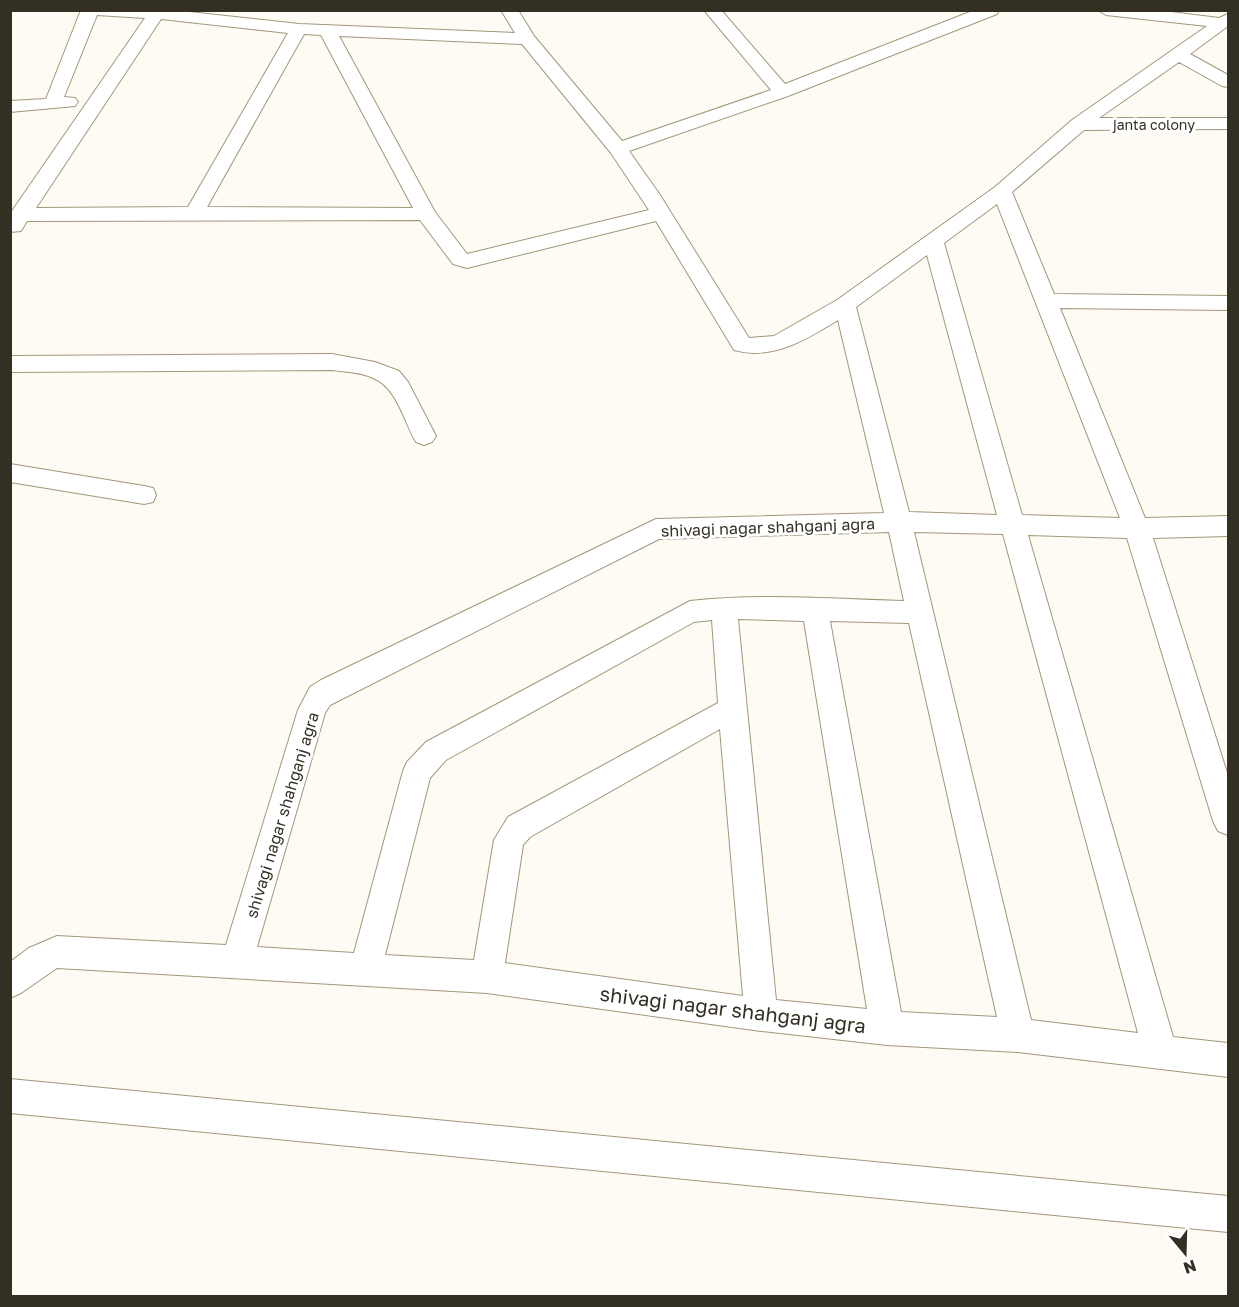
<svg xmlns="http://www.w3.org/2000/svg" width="1239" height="1307" font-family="'Golos Text',sans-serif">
<rect width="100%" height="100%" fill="#fefbf5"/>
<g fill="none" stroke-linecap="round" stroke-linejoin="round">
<g stroke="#a29779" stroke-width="2">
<path id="street" d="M81,10h90l128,14 216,9 -14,-23h17l16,26 88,105 149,-51 -67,-80h17l64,74 190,-74h24l-2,4 -209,82 -159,55 31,44 89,143 25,-2 63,-36 158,-113 77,-67 135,-94 -101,-11 -8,-5h57l64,8 9,-4v12l-38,28 38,21v12l-6,-1 -43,-24 -80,56h129v11l-144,1 -72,62 42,102 174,2v14l-168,-2 85,210 83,-2v20l-75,2 75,238v59l-10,-4 -5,-10 -86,-283 -99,-3 145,502 55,6v34l-210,-25 -131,-7 -126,-14 -274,-38 -430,-25 -36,25 -11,5v-36l19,-14 28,-12 169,9 72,-235 12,-23 11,-7 335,-161 228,-6 -46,-193c-31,19 -66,41 -104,30l-78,-129 -189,47 -14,-4 -33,-44 -393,1 -6,10 -11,1v-18l135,-196 -48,-3 -33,82 11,1 3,4 -3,4 -65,6v-11l36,-2zM161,19l127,14 -100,174 -152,1zM304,34l17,1 92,173 -206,-1zM339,36l183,8 89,109 38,57 -182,44 -32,-42zM997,204l123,314 -98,-3 -78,-272zM927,255l70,260 -88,-3 -53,-205zM889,532l15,69c-71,-2 -143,-8 -214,0l-264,141 -19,20 -4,9 -49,182 -97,-6 68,-234 5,-8 329,-166zM914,532l89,2 135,499 -107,-13zM738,619l66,2 63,388 -91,-9zM712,620l6,83 -210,114 -14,23 -20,120 -89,-5 45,-177 16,-18 248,-138zM830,621l79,2 88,394 -96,-5zM720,729l23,267 -238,-33 18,-118 7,-8z
M332,354l43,8 24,9 9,11 28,54 -4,6 -8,3 -8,-3c-12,-20 -19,-55 -43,-64 -12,-6 -28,-6 -41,-8l-322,2v-16z
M10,464l134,22 9,2 3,7 -3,7 -9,2 -134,-22z
M10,1079l1218,117v36l-1218,-119z"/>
</g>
<use href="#street" fill="#fff" fill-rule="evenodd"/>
</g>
<g text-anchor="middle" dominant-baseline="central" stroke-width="6" stroke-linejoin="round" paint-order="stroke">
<g font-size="14" fill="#332f23" stroke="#fff">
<text x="1154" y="124">janta colony</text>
</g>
<g font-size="16" fill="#332f23" stroke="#fff">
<text transform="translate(768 527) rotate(-2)">shivagi nagar shahganj agra</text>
<text transform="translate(282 815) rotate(-73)">shivagi nagar shahganj agra</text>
</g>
<g font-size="20" fill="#332f23" stroke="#fff">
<text transform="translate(733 1009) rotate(7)">shivagi nagar shahganj agra</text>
</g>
</g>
<rect width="1239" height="1307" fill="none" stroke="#332f23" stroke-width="24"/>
<g transform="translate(1185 1253) rotate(161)" stroke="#ffffff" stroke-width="4.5" paint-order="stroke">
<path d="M0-4.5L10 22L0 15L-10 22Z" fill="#332f23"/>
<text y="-9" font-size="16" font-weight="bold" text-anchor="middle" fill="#332f23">N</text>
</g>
</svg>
